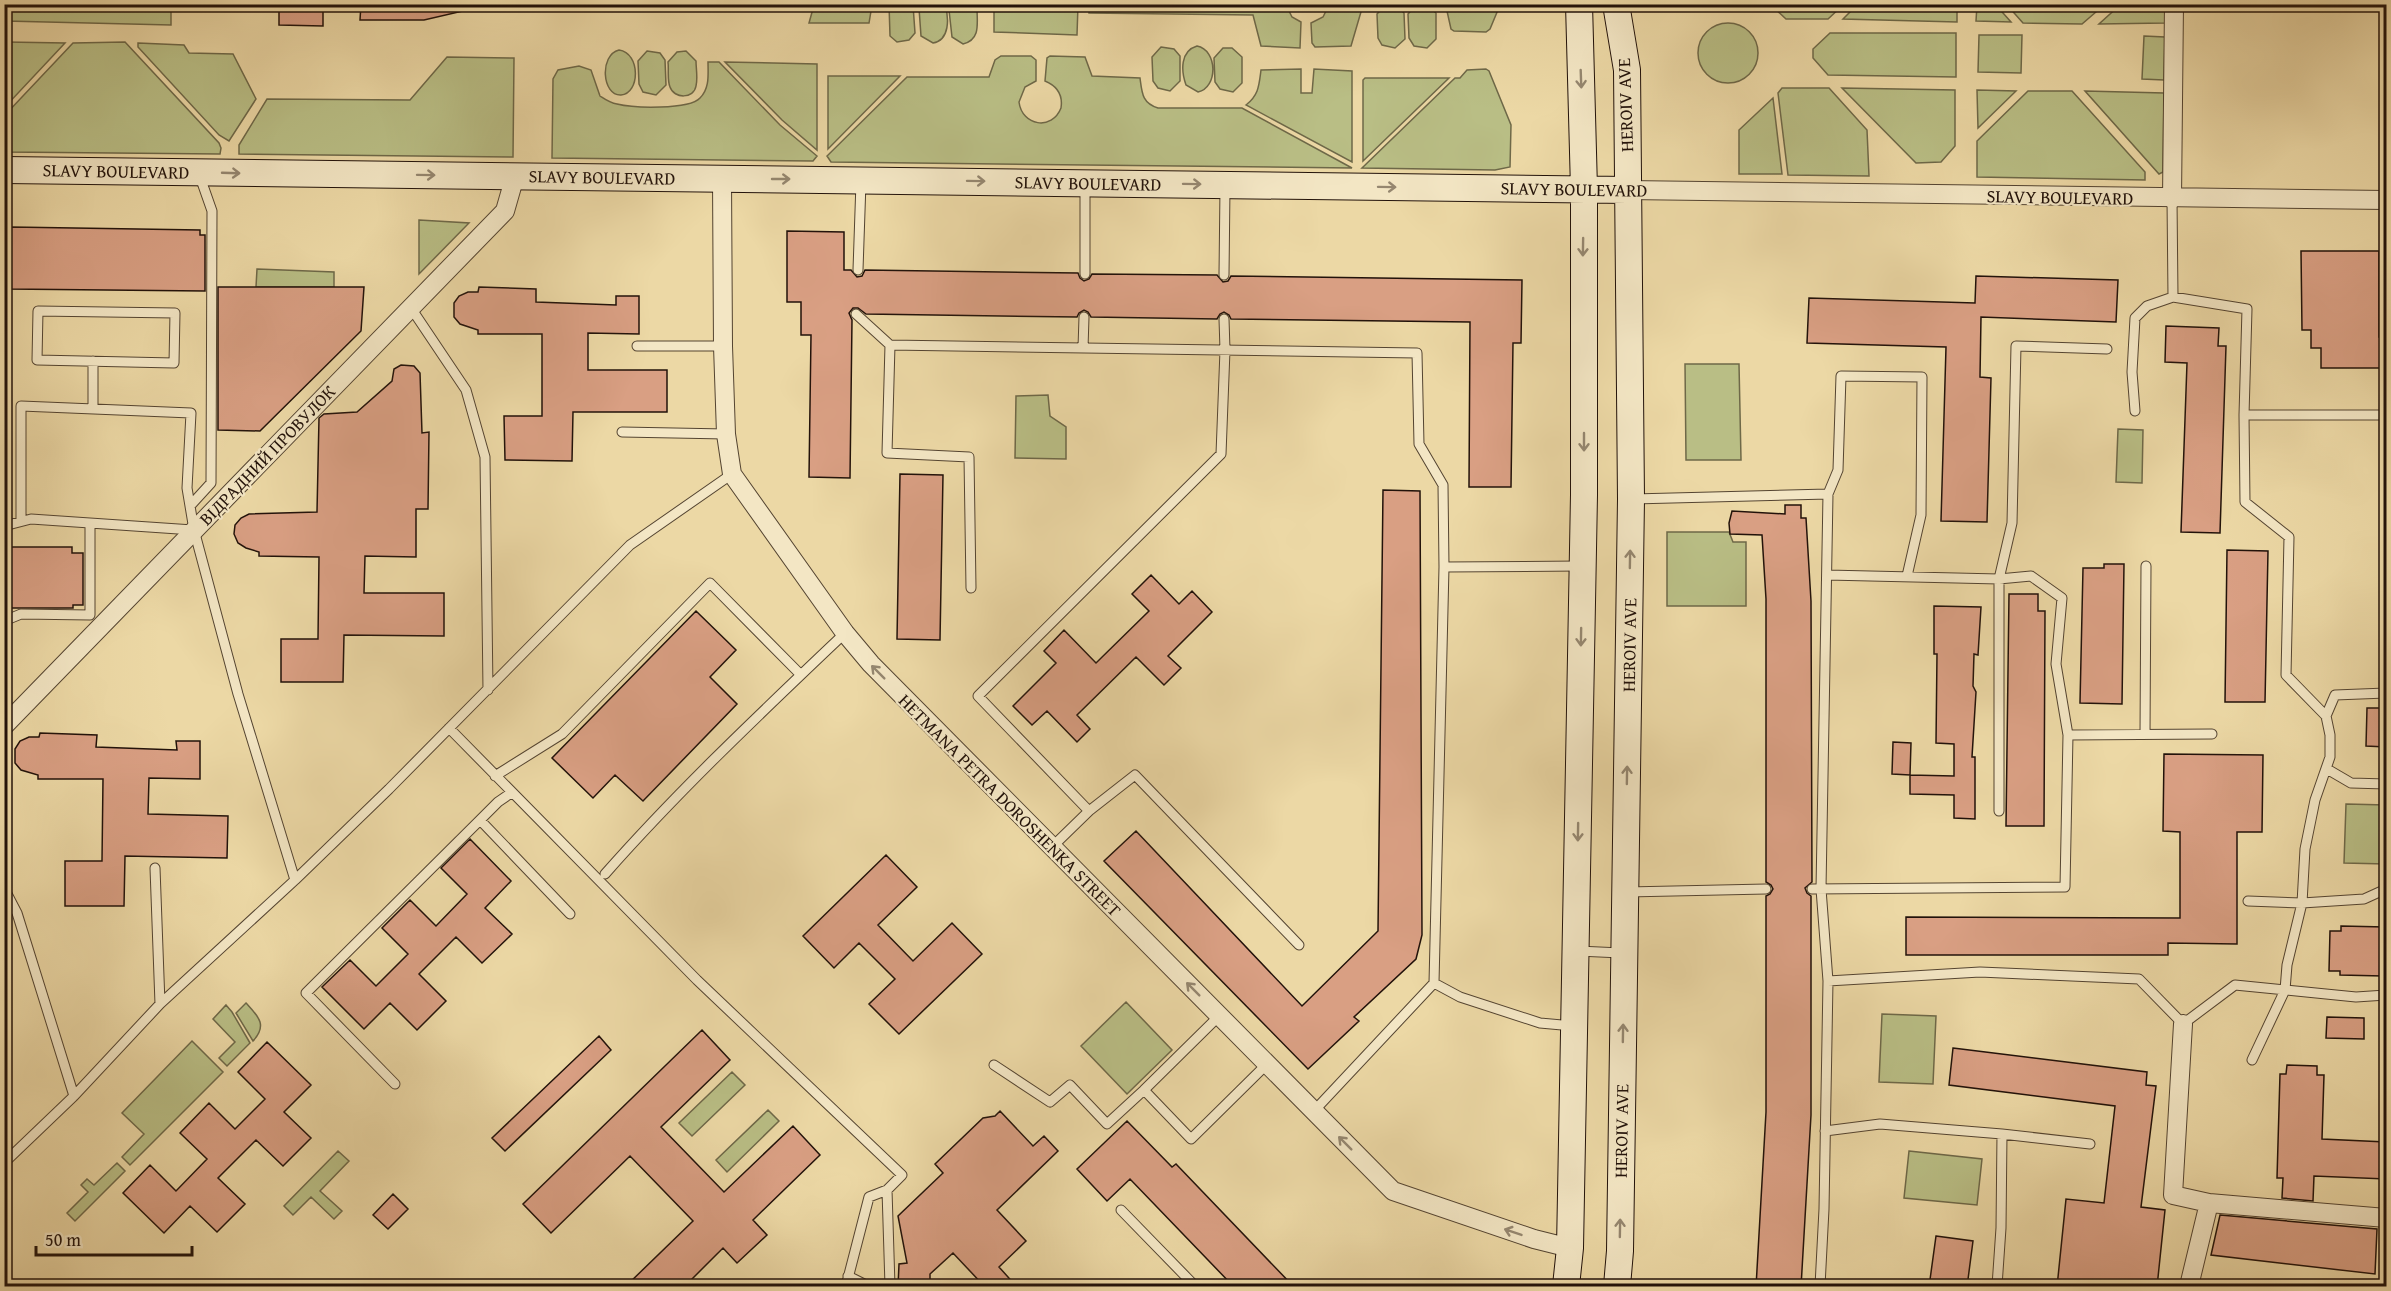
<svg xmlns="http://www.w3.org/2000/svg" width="2391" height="1291" font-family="'Gentium Book Plus',serif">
<rect width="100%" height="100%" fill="#ecd8a5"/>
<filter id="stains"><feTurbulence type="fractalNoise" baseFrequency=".00333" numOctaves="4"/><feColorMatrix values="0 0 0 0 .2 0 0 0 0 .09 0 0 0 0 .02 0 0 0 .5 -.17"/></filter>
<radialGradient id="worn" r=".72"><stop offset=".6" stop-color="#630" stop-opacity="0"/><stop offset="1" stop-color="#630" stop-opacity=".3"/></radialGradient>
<path fill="#b9be85" stroke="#6e6848" stroke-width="1.5" d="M5,4l166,1v20l-166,-4z
M546,4h159v4l-159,-2z
M889,4l24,1 2,28 -6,7 -12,2 -7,-6z
M952,4l23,1 2,3c0,15 4,32 -14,36l-11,-7 -3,-27z
M1386,4l10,1 8,8 1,26 -10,9 -13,-3 -4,-7 -1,-24z
M1417,4l10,1 9,8v26l-9,9 -13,-2 -5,-8 -1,-24z
M1858,4l99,1v17l-114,-3z
M1995,4l16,18 -35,-1 1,-16z
M814,5h58l-3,18h-60z
M920,5h25c4,13 5,35 -12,38l-12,-7 -2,-28z
M994,5h84l-1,30 -83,-3z
M1089,5h197l6,12 9,5 -1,26 -39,-2 -8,-31 -164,-2z
M1329,5h34l-12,41 -36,1 -3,-4 -1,-20 12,-6z
M1442,5h58l-10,24 -4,3 -32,-1 -3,-2 -4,-18z
M1771,5h72l-15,14h-42z
M2007,5h97l-22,19 -59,-1z
M2120,5h45v18l-66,1z
M1698 53a30 30 0 1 1 60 0a30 30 0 1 1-60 0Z
M1830,33h126v44l-128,-2 -15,-17v-9z
M1979,35h43l-1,38 -43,-1z
M2144,36l21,1 -1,43 -22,-1z
M5,42l60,1 -60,64 -1,-65z
M125,42l94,101 2,5 -1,6 -215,-2v-37l68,-72z
M138,43l46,2 5,8 44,1 23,45 -27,42 -10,-6 -81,-88z
M1197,46c21,4 21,42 1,46l-12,-7c-5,-14 -6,-34 11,-39z
M1161,47l13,2 6,7v25l-10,10 -12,-3 -5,-7 -1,-24z
M1223,48h9l10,9v26l-9,9 -13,-3 -5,-7 -1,-24z
M619,50c22,3 21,44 2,45 -19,1 -22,-40 -2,-45z
M647,51l13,2 5,7 1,25 -10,10 -13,-3 -4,-8 -1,-23z
M686,51l10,10c0,8 2,17 0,25 -2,13 -22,13 -26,1 -3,-7 -1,-17 -2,-25l9,-10z
M1001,56h30l5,4v21l-11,6 -6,15c3,24 33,29 42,6 2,-13 -4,-22 -16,-27l2,-23 3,-2 35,1 7,19 48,2c2,15 2,25 18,30h84l110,60 -521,-6 -4,-6 80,-79h82l6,-17z
M447,57l67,1 -1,99 -274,-3v-9l28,-46 143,1z
M708,62h11l61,63 37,31 -4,5 -261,-3 1,-79 5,-9 21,-4 12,4 9,26c6,4 10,7 17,8 16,4 72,6 83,-6 10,-10 8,-24 8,-36z
M725,62l92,2v86l-35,-30z
M1301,69v24h11l2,-24 38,2v91l-106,-57c13,-10 13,-20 15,-35z
M1486,69l3,2 22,54 -1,42 -15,3 -133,-2 93,-90h5l7,-8z
M828,76h72l-72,73z
M1365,78h84l-86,83v-81z
M1782,88h47l38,42 2,46 -81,-1 -10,-82z
M1842,88l113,2v56l-14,16 -25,1z
M1977,90l39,1 -38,37z
M2028,91h44l73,81v8l-168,-3v-36z
M2085,91l79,2 -1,79 -4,2z
M1773,98l9,76h-43v-44z
M419,220l50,3 -50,51z
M257,269l77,3v15h-78z
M1685,364h54l2,96h-55z
M1048,395l2,21 16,11v32l-51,-1 1,-62z
M2118,429l25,1 -1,53 -26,-1z
M1667,532h62l4,10h13v64h-79z
M2346,804l40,1v59l-42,-1z
M1126,1002l46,48 -45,44 -46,-48z
M246,1003c12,13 22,22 7,38l-17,-28z
M226,1005l6,7 18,31 -23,23 -8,-8 16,-16 -22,-23z
M1882,1014l54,2 -3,68 -54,-2z
M192,1041l31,31 -93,93 -8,-8 22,-23 -22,-21z
M732,1072l13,13 -53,51 -13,-13z
M768,1110l11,11 -52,51 -11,-12z
M338,1151l11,10 -29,30 22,20 -8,8 -23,-22 -18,18 -9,-9z
M1909,1151l73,8 -5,46 -73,-7z
M117,1163l8,8 -50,50 -8,-8 21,-21 -7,-7 6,-6 7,6z"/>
<path fill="#d99f83" stroke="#22120a" stroke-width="1.5" d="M279,4h44v22l-44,-1z
M361,4h101l1,7 -39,9h-64z
M11,227l189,3v5h5v56l-198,-2v-6h-3v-51h7z
M787,231l57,1v38h7l6,7 5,-1 3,-6 213,3 2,5 4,3 5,-2 3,-5 125,1 6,7 5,-1 3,-5 291,4 -1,63h-8l-2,144h-42l1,-165 -239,-3 -2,-4 -5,-3 -4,2 -3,5 -126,-2 -3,-5 -4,-2 -5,3 -2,4 -211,-3 -8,-6h-5l-4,5 3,7 -2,158 -41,-1 2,-142h-10v-33h-14z
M2301,251h78v86h7v31h-65v-20h-10v-18h-9z
M1976,276l142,4 -2,42 -135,-5 -1,60 11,1 -4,144 -46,-1 5,-174 -139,-4 2,-45 166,5z
M218,287h146l-3,44 -101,100 -42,-1z
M479,287l57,2v13l80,3v-9h23v38l-51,-1v37h79v42h-94l-1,49 -67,-1 -1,-44h38v-82h-64v-4l-18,-6 -6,-7v-14l5,-7 9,-4h10z
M2166,326l53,2 -1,18h8l-6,187 -39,-1 6,-169 -22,-1z
M401,365l13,1 6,7 2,60 7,-1 -1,77h-12v48l-51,-1 -1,37h80v43l-100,-1 -1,47h-62v-43h37l1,-82 -60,-1v-4l-13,-4 -8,-5 -4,-9 1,-9 6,-7 8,-4 68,-2 2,-94 5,-4 33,-2 35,-31 2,-12z
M900,474l43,1 -3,165 -43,-1z
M1383,490l37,1 2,444 -6,24 -62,58 5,4 -51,48 -204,-208 32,-30 166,175 76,-75z
M1785,505h16v13h5l5,83 1,281 -7,6 2,5 4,3v219l-10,172h-45l10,-175v-216l4,-2 3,-5 -2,-4 -5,-3v-283l-4,-64 -32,-1 -1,-11 3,-12 53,3z
M4,547h68v6h11v52h-10v3h-69z
M2227,550l41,1 -3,151h-40z
M2104,564h20l-2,140 -42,-1 3,-135h21z
M1151,575l28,29 13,-13 20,21 -44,44 13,12 -17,17 -28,-28 -59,58 13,14 -13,13 -30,-31 -15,14 -19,-19 43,-43 -12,-12 20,-21 32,33 53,-52 -17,-17z
M2009,594h29v17h7l-1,215h-38z
M1934,606l47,1 -3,48 -4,-1 -1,32 3,6 -4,65h3v62l-21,-1v-23l-44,-1v-19l44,1v-32l-18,-1 1,-89h-3z
M696,611l40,39 -26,27 27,27 -94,97 -28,-26 -22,23 -41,-40z
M2367,708h19v39l-20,-1z
M40,733l57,2 -1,12 81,3 -1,-9h24v38l-51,-1 -1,36 80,2 -1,42 -102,-2 -1,50h-59v-45h37l1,-82h-65v-4l-17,-5 -6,-7v-14l5,-8 9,-4h10z
M1893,742l18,1 -1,32 -18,-1z
M2164,754l99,1 -1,77h-25v112l-69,-1v12h-262v-38l274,1v-86l-17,-1z
M470,839l41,42 -26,27 27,26 -30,29 -26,-26 -37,37 27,27 -29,29 -27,-27 -26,26 -42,-42 28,-27 26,26 32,-32 -26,-26 28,-28 26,26 31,-32 -26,-26z
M886,855l31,32 -39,38 35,36 39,-38 30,31 -83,80 -30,-30 26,-25 -36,-36 -25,25 -31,-32z
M2341,926l44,1 1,45h-3v4l-43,-1v-4h-11l1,-40h11z
M2327,1017l37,1v21l-38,-1z
M702,1030l28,30 -69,67 63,65 69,-66 27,29 -67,65 14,15 -30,28 -14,-15 -39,39h-59l68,-66 -63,-65 -79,77 -28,-29z
M599,1036l12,14 -106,101 -13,-13z
M267,1042l44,43 -27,27 27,26 -28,28 -27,-26 -38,38 27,26 -28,28 -27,-26 -26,27 -41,-40 27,-28 26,26 31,-32 -27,-26 29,-30 26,26 30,-30 -27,-27z
M1953,1048l194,24 -1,13 10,1 -15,121 24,3 -8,77h-100l9,-88 38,4 11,-97 -166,-21z
M2287,1065l30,1v9h7l-2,64 64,3v37l-72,-3 -1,25 -31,-3 1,-20h-6l3,-104h6z
M1000,1111l33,35 11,-10 14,15 -61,59 29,31 -27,26 18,20h-32l-32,-34 -23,21v13h-32l1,-23 8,-1 -9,-47 45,-43 -8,-9 48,-46 12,-2z
M1127,1121l45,46 4,-3 118,123h-60l-104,-108 -23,22 -30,-32z
M393,1194l15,15 -20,20 -15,-14z
M2220,1215l157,14 -2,45 -164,-19z
M1936,1236l37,5 -6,46h-38z"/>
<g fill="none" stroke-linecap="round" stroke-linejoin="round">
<g stroke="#544431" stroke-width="11">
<path id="service" d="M2172,199l1,98 74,12 -3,106 1,87 44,35 -3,138 40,41 4,19v22l-15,43 -10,49 -3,54 -15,62 -2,25 -33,70
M858,270l3,-88
M1085,274v-88
M1224,275l1,-87
M411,308l55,82 19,67 3,233
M38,311l137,2 -1,50 -137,-3z
M856,314l34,31 -3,108 82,4 2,131
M890,345l527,8 2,91 24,41 1,82 -10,416 -120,128
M637,346h86
M1083,348l1,-31
M93,409v-48
M2135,411l-3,-39 3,-54 12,-12 26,-9
M2244,415h142
M622,432l104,2
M1633,499l195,-5
M190,506l21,-23 1,-272 -13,-37
M21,521v-115l170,7 -4,75 7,42 44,164 57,186
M4,526l27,-7 162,11
M1444,567l136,-1
M1827,575l172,4 32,-3 31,22 -6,66 12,71
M4,621l17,-7 69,1v-91
M2326,716l9,-21 51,-2
M449,728l248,252 205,195 -15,15 -18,7 -23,89
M2145,734l1,-168
M2327,769l24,14 35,1
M495,776l67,-42 148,-151 90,91
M511,793l-13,9 -18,18 90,94
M1089,811l-111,-115 243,-242 4,-104 -1,-31
M1999,811v-232l13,-56 4,-177 91,3
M1052,847l37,-36 46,-36 164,170
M155,868l5,136
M605,874c75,-85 158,-163 240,-241
M4,888l13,25 57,183
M1812,889l253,-2 3,-152 144,-1
M1627,892l139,-3
M2248,901l54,2 62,-4 22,-10
M1578,951l43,2
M1828,981l152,-9 159,7 44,45 52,-39 121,12 30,-2
M1434,983l26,14 80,26 33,3
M1219,1016l-75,74 47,49 76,-75
M994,1065l56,37 20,-17 37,39 37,-34
M395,1084l-89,-91 174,-173
M1825,1131l55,-7 122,10 -1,94 -4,58
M2002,1134l88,10
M4,1163l70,-67 86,-92 135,-124 94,-91 241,-244 102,-71
M887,1190l3,96
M1121,1210l74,76
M848,1276l20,10
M1820,1286l4,-77 4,-228 -7,-92 7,-395 10,-24 3,-94 81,1 -1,138 -14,61"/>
</g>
<g stroke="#544431" stroke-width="20">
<path id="minor" d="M722,179l1,167 3,88 6,40 113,159 26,31 522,527 141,48 36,9
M1627,190l759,10
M2172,199l2,-195
M4,726l501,-515 10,-35
M2183,1024l-10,171 36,8 177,15
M2189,1286l20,-83"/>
</g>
<g stroke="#22120a" stroke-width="28">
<path id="secondary" d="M1616,4l11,66 4,429 -11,752 -3,35
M4,170l1623,20
M1566,1286l4,-38 14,-753v-306l-5,-185"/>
</g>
<use href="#service" stroke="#f3e6c4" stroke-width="9"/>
<use href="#minor" stroke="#f3e6c4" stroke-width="18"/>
<use href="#secondary" stroke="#f3e6c4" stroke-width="26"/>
</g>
<defs><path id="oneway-shaft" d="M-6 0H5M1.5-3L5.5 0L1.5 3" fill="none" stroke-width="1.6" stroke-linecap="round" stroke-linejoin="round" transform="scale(1.5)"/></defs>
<g stroke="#958770">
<use href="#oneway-shaft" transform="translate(1581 79) rotate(88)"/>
<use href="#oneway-shaft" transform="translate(231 173) rotate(2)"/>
<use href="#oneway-shaft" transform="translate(426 175) rotate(1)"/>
<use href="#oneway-shaft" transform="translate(781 179)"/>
<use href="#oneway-shaft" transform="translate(976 181) rotate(1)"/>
<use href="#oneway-shaft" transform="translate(1192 184) rotate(1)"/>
<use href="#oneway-shaft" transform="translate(1387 187) rotate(1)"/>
<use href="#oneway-shaft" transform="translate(1583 247) rotate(91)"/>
<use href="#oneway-shaft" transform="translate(1584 442) rotate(90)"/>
<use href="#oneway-shaft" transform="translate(1630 559) rotate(-89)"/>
<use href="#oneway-shaft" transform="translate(1581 637) rotate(91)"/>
<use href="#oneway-shaft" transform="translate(878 672) rotate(-135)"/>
<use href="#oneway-shaft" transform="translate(1627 775) rotate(-89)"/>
<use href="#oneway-shaft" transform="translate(1578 832) rotate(91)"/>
<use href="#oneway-shaft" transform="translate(1193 989) rotate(-135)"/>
<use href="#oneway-shaft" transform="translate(1623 1033) rotate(-89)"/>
<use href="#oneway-shaft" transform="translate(1345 1143) rotate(-135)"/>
<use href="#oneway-shaft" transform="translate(1620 1228) rotate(-89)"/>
<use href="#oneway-shaft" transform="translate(1513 1232) rotate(-161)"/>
</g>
<g text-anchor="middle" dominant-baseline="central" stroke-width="4.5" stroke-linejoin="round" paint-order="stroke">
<g font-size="18" fill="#22120a" stroke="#f3e6c4">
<text transform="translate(1625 105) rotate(-92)">HEROIV AVE</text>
<text transform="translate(116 171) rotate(1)">SLAVY BOULEVARD</text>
<text transform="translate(602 177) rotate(1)">SLAVY BOULEVARD</text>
<text transform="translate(1088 183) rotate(1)">SLAVY BOULEVARD</text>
<text transform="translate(1574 189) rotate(1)">SLAVY BOULEVARD</text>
<text transform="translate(2060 197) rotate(1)">SLAVY BOULEVARD</text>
<text transform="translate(267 455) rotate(-46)">ВІДРАДНИЙ ПРОВУЛОК</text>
<text transform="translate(1629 645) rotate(-89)">HEROIV AVE</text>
<text transform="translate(1010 805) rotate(45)">HETMANA PETRA DOROSHENKA STREET</text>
<text transform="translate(1621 1131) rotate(-89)">HEROIV AVE</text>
</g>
</g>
<rect width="2391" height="1291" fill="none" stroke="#ecd8a5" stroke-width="24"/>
<rect x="6" y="6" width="2379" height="1279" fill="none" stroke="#22120a" stroke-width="3"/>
<rect x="12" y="12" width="2367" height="1267" fill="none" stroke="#22120a" stroke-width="1.5"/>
<path d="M36 1246v9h156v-9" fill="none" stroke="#22120a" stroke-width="3"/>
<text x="45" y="1246" font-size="18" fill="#22120a" stroke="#f3e6c4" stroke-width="4.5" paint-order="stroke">50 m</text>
<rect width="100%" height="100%" filter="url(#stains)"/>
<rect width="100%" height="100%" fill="url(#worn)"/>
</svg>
